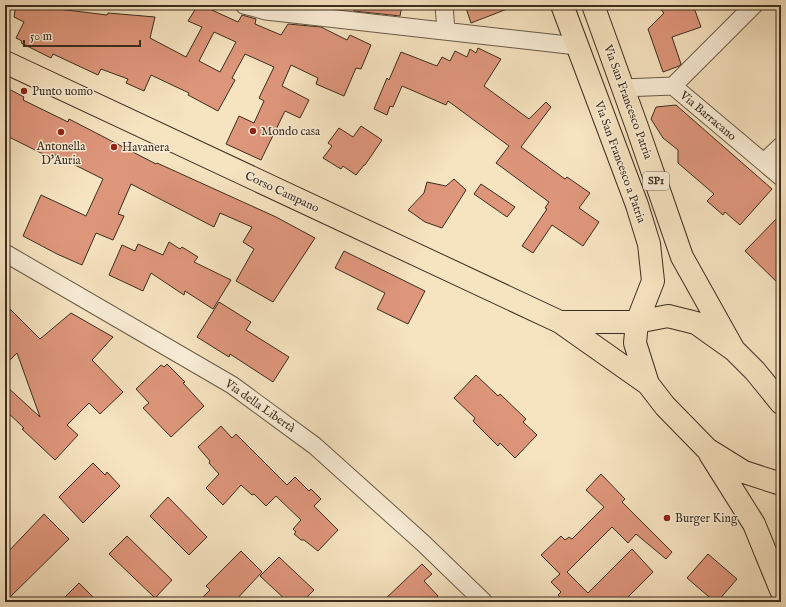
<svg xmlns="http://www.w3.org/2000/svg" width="786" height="607" font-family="'IM FELL English',serif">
<rect width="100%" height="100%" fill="#f6e3c0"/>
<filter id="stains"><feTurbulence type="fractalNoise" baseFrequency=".005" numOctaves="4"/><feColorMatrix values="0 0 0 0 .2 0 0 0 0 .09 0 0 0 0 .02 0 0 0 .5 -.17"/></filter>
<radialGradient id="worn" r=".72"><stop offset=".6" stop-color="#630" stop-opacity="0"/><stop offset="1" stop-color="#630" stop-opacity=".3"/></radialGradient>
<path fill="#de967b" stroke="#3c2d1e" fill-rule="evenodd" d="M16,5h10l81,10 1,-2 47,4 -5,21 36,19 16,-30 -14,-6 10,-16h3l37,17 4,-7 14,4 -1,5 26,11 7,-11 33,3 26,13 3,-5 21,10 -10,24 -5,-1 -12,28 -28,-12 2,-6 -27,-13 -9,21 27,14 -9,18 -15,-7 -24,49 -35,-16 13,-28 15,7 10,-22 -5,-3 15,-31 -29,-13 -13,24 3,2 -17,31 -30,-16 1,-2 -38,-18 -7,16 -18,-8 2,-4 -27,-10 -3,6 -45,-21 -2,4 -30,-15 1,-2 -6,-3 8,-16 -10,-5zM214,32l22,10 -16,30 -21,-11z
M354,5h48l-2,11 -46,-5z
M465,5h50v1l-44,17z
M656,5h37l8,22 -29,10 9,27 -2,2 -16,6 -15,-43 16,-16z
M478,48l23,11 -17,27 45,33 17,-17 5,5 -30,40 44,32 2,-2 23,16 -11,15 20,14 -16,24 -31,-21 -19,28 -11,-7 25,-37 -2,-1 4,-6 -53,-39 13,-17 -61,-45 -2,4 -44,-19 -9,21 -3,-1 -3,9 -13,-6 13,-31 2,2 12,-28 36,14 5,-9 8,4 5,-10 12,6 3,-8 6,4z
M5,87l19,10 -1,3 45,22 1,-3 87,45 1,-1 119,54 39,21 -42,64 -37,-21 18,-32 -11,-7 9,-15 -32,-14 -6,14 -83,-43 -13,30 6,2 -11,24 -17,-7 -14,32 -25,-11 -34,-18 18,-41 45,21 17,-37 -50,-25 -2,4 -46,-23z
M676,105l96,84 -32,36 -15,-13 -2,3 -16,-14 7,-7 -36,-31v-13l-15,-12 -12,-19 5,-12z
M361,126l21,14 -17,25h-1l-8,10 -13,-9 -2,3 -18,-11 9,-12 -4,-3 11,-15 14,9z
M454,179l12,11 -24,38 -17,-6 -17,-12 16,-17 3,-11 19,4z
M481,184l34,23 -8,10 -33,-23z
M781,214v72l-36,-35z
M169,242l11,7 2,-2 16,10 -4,5 37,18 -18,29 -28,-18 -1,4 -33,-22 -8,18 -34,-16 13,-30 13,6 3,-7 25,11z
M344,251l81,40 -17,33 -31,-15 8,-16 -50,-25z
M219,302l32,20 -5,8 43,27 -16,25 -43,-28 -1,3 -32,-20z
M5,304l35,35 31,-26 42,24 -21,23 31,32 -23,22 -11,-11 -22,22 11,10 -23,25 -33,-31 2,-1 -19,-18v-25l35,32 -23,-64 -12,12z
M167,364l18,18 -2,1 21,23 -33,31 -28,-29 6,-5 -13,-14 25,-24 3,2z
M476,375l22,21 2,-2 26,25 -3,3 14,13 -22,23 -15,-15 -2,3 -25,-25 2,-3 -21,-20z
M221,426l11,12 4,-4 51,51 8,-8 14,14 2,-2 10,10 -7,7 24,24 -20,21 -14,-11h-3l-7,-6 2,-2 -3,-3 8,-9 -25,-24 -10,10 -12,-12 -2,1 -11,-10 -18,20 -17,-17 13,-14 -10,-11 1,-2 -12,-14z
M93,463l12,12 2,-3 13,14 -37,37 -24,-26z
M601,474l24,25 -3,3 50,50 -6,7 -30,-25 -8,9 -16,-16 -45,45 21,21 44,-44 21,23 -30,30h-59l-6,-7 3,-3 -10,-10 9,-8 -19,-19 20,-19 4,4 4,-3 3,2 32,-32 -18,-17z
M168,497l39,40 -18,18 -39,-39z
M44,514l25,25 -64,63v-47z
M127,536l45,44 -17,18 -46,-44z
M241,551l21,21 -28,30h-36l12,-12 -4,-4z
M708,554l29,25 -20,23h-2l-28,-24z
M279,557l35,33 -12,12h-14l-28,-26z
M422,564l10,10 -8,7 14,15 -6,6h-50z
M79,583l19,19h-38z"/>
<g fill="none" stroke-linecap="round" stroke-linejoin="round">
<g stroke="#6a5a46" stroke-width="19">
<path id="minor" d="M244,5l22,6 311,35
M444,5l2,26
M673,86l81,-81
M623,88l50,-2 108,91
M764,162l17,-16
M5,253l227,132 83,61 108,97 61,59"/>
</g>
<g stroke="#3c2d1e" stroke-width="24">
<path id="major" d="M562,5l75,200 12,39 4,37 -16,41 -2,21 13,41 17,22 42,43 37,23 37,12
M593,5l44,122 45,130 52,93
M5,62l555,260 88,62
M560,322h77l31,-6 28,7 38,27 21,21 26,32
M710,454l44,70 27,66"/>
</g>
<use href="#minor" stroke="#f9edd6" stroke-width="17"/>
<use href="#major" stroke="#f6e3c0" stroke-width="22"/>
</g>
<g fill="#8f2418" stroke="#f9edd6" stroke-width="1.5">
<circle cx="24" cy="91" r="4"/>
<circle cx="253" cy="131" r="4"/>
<circle cx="61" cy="132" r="4"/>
<circle cx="114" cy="147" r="4"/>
<circle cx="667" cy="518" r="4"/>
</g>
<g text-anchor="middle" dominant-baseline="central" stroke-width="3" stroke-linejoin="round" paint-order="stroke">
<rect fill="#f9edd6" stroke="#756755" stroke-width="1" x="643" y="172" width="26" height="18" rx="3"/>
<g font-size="11" font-weight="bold" fill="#3c2d1e">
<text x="656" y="181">SP1</text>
</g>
<g font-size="12" fill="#3c2d1e" stroke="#f9edd6" text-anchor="start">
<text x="32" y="91">Punto uomo</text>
<text x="261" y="131">Mondo casa</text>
<text x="61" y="146" text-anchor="middle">Antonella<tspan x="61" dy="14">D'Auria</tspan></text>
<text x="122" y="147">Havanera</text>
<text x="675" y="518">Burger King</text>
</g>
<g font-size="12" fill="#3c2d1e" stroke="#f9edd6">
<text transform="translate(628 102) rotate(70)">Via San Francesco Patria</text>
<text transform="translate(708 116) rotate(40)">Via Barracano</text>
<text transform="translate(620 162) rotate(70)">Via San Francesco a Patria</text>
<text transform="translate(282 192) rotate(25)">Corso Campano</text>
<text transform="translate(260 406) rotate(35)">Via della Libertà</text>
</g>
</g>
<rect width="786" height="607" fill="none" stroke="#f6e3c0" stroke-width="20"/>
<rect x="6" y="6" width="774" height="595" fill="none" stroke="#3c2d1e" stroke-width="2"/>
<rect x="10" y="10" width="766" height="587" fill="none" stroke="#3c2d1e"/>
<path d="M24 40v6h116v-6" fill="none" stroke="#3c2d1e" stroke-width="2"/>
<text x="30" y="40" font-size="12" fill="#3c2d1e" stroke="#f9edd6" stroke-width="3" paint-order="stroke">50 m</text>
<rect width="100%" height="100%" filter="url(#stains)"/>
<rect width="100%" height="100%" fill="url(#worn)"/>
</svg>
